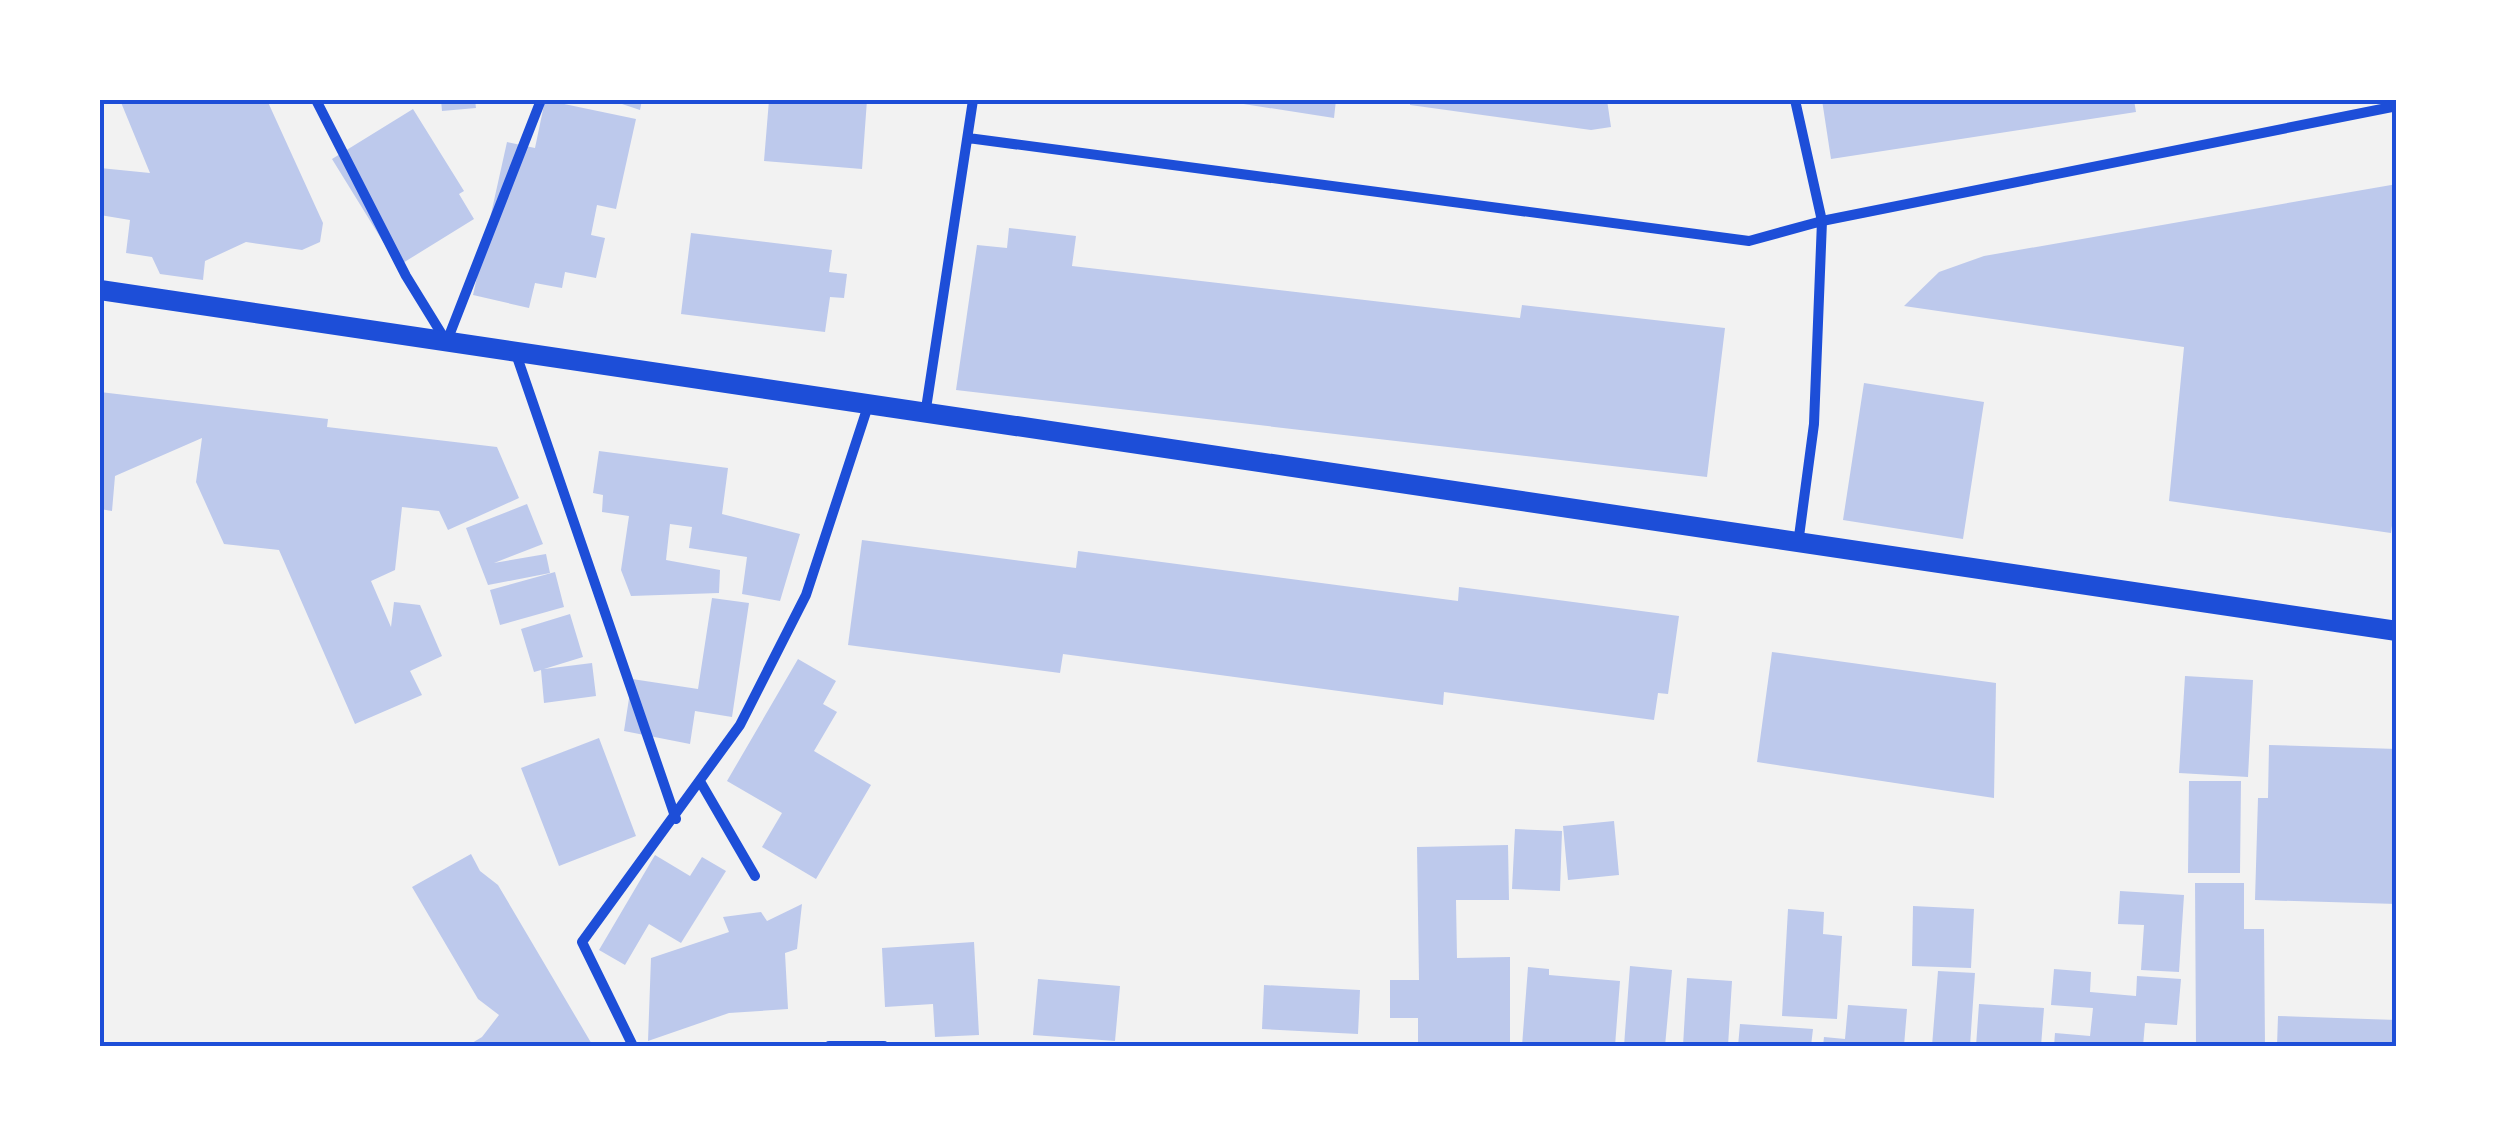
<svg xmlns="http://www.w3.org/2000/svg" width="2497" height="1146" font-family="'Titillium Web',sans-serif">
<rect width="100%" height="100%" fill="#f2f2f2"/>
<path fill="#bdc9ec" d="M120,100h147l56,123 -3,19 -18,8 -56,-8 -41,19 -2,19 -43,-6 -8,-17 -26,-4 4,-33 -30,-5v-47l50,5z
M441,100h34l1,8 -34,3z
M545,100l91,19 -20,90 -19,-4 -6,30 14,3 -9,40 -31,-6 -3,16 -27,-5 -6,25 -56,-13 34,-153 28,6z
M610,100h32l-2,10z
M769,100h98l-5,69 -98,-8z
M1218,100h118l-2,18z
M1410,100h197l4,27 -20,3 -181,-25z
M1822,100h312l2,12 -305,47z
M413,109l51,82 -5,3 15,25 -76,47 -66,-107z
M2397,184v304l-6,45 -222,-32 15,-154 -280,-41 35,-34 45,-16z
M1009,228l67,8 -4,30 448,52 2,-13 203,23 -18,149 -751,-87 21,-145 30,3z
M691,233l141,17 -3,22 18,2 -3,24 -14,-1 -5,35 -144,-18z
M1864,383l120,19 -21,137 -120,-19z
M100,392l228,27 -1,8 170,20 22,51 -71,32 -9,-19 -37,-4 -7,63 -24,11 20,46 3,-25 26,3 22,51 -32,15 12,24 -67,29 -76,-174 -55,-6 -28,-62 6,-44 -87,38 -3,35 -12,-2z
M599,451l129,17 -6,46 78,20 -20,67 -38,-7 5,-37 -58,-9 3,-21 -22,-3 -4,36 54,10 -1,23 -88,3 -10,-26 8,-54 -27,-4 1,-17 -10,-2z
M527,504l16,40 -49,19 52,-9 4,19 -62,12 -22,-57z
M862,540l214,28 2,-17 380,50 1,-14 220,29 -11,78 -10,-1 -4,27 -210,-28 -1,13 -380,-51 -3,19 -212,-28z
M555,572l9,35 -64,18 -10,-35z
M712,598l37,5 -17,114 -37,-6 -5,33 -66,-13 8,-52 66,10z
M570,614l13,43 -39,12 48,-6 4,33 -52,7 -3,-33 -7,2 -13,-43z
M1772,652l224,31 -2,115 -237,-36z
M798,659l38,22 -13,23 14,8 -23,39 57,34 -55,94 -54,-32 20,-34 -55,-32z
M2185,676l68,4 -5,97 -69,-4z
M599,738l37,98 -77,30 -38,-98z
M2269,745l128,4v155l-142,-4 3,-102h10z
M2189,781h52l-1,92h-52z
M1614,821l5,54 -51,5 -5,-54z
M1515,829l47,2 -2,60 -48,-2z
M1508,845l1,55h-53l1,58 53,-1v89h-92v-28h-28v-38h29l-2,-133z
M471,854l9,17 18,14 95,161h-126l15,-9 17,-22 -21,-16 -66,-112z
M655,855l35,21 12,-19 24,14 -45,72 -32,-19 -24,41 -26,-15z
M2195,883h49v46h20l1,117h-69z
M2120,891l64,4 -5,77 -38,-2 3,-45 -26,-1z
M802,904l-5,45 -12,4 3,56 -59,4 -81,28 3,-83 78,-26 -6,-15 38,-5 6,9z
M1913,906l61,3 -3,59 -59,-2z
M1788,909l36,3 -1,22 19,2 -5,83 -55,-3z
M974,942l5,93 -44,2 -2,-33 -48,3 -3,-59z
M1630,966l42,4 -7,76h-41z
M1528,967l21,2v6l71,6 -5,65h-93z
M2054,969l37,3 -1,20 46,4 1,-20 44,3 -4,46 -32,-2 -2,23h-89l1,-13 35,3 3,-28 -42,-3z
M1938,971l37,2 -5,73h-38z
M1687,978l45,3 -4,65h-45z
M1038,979l82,7 -5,55 -82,-6z
M1264,985l96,5 -2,44 -96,-5z
M1979,1004l65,4 -3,38h-65z
M1848,1005l59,4 -3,37h-81l1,-9 21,2z
M2278,1016l119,4v26h-120z
M1740,1024l73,5 -2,17h-73z"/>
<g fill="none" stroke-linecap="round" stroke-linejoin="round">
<path stroke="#1d4ed8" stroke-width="10" d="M316,100l90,176 40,65
M1795,100l27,121 -8,203 -16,120
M968,138l781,103 73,-20 575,-115
M447,341l94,-241
M515,351l161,468
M925,415l48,-315
M701,783l54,93
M633,1046l-51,-104 158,-217 66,-130 62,-189
M829,1046h55"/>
<path stroke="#1d4ed8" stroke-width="20" d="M100,290l2297,341"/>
</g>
<rect width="2497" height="1146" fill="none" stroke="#ffffff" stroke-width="205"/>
<rect x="102" y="102" width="2292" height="942" fill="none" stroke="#1d4ed8" stroke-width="4"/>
</svg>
